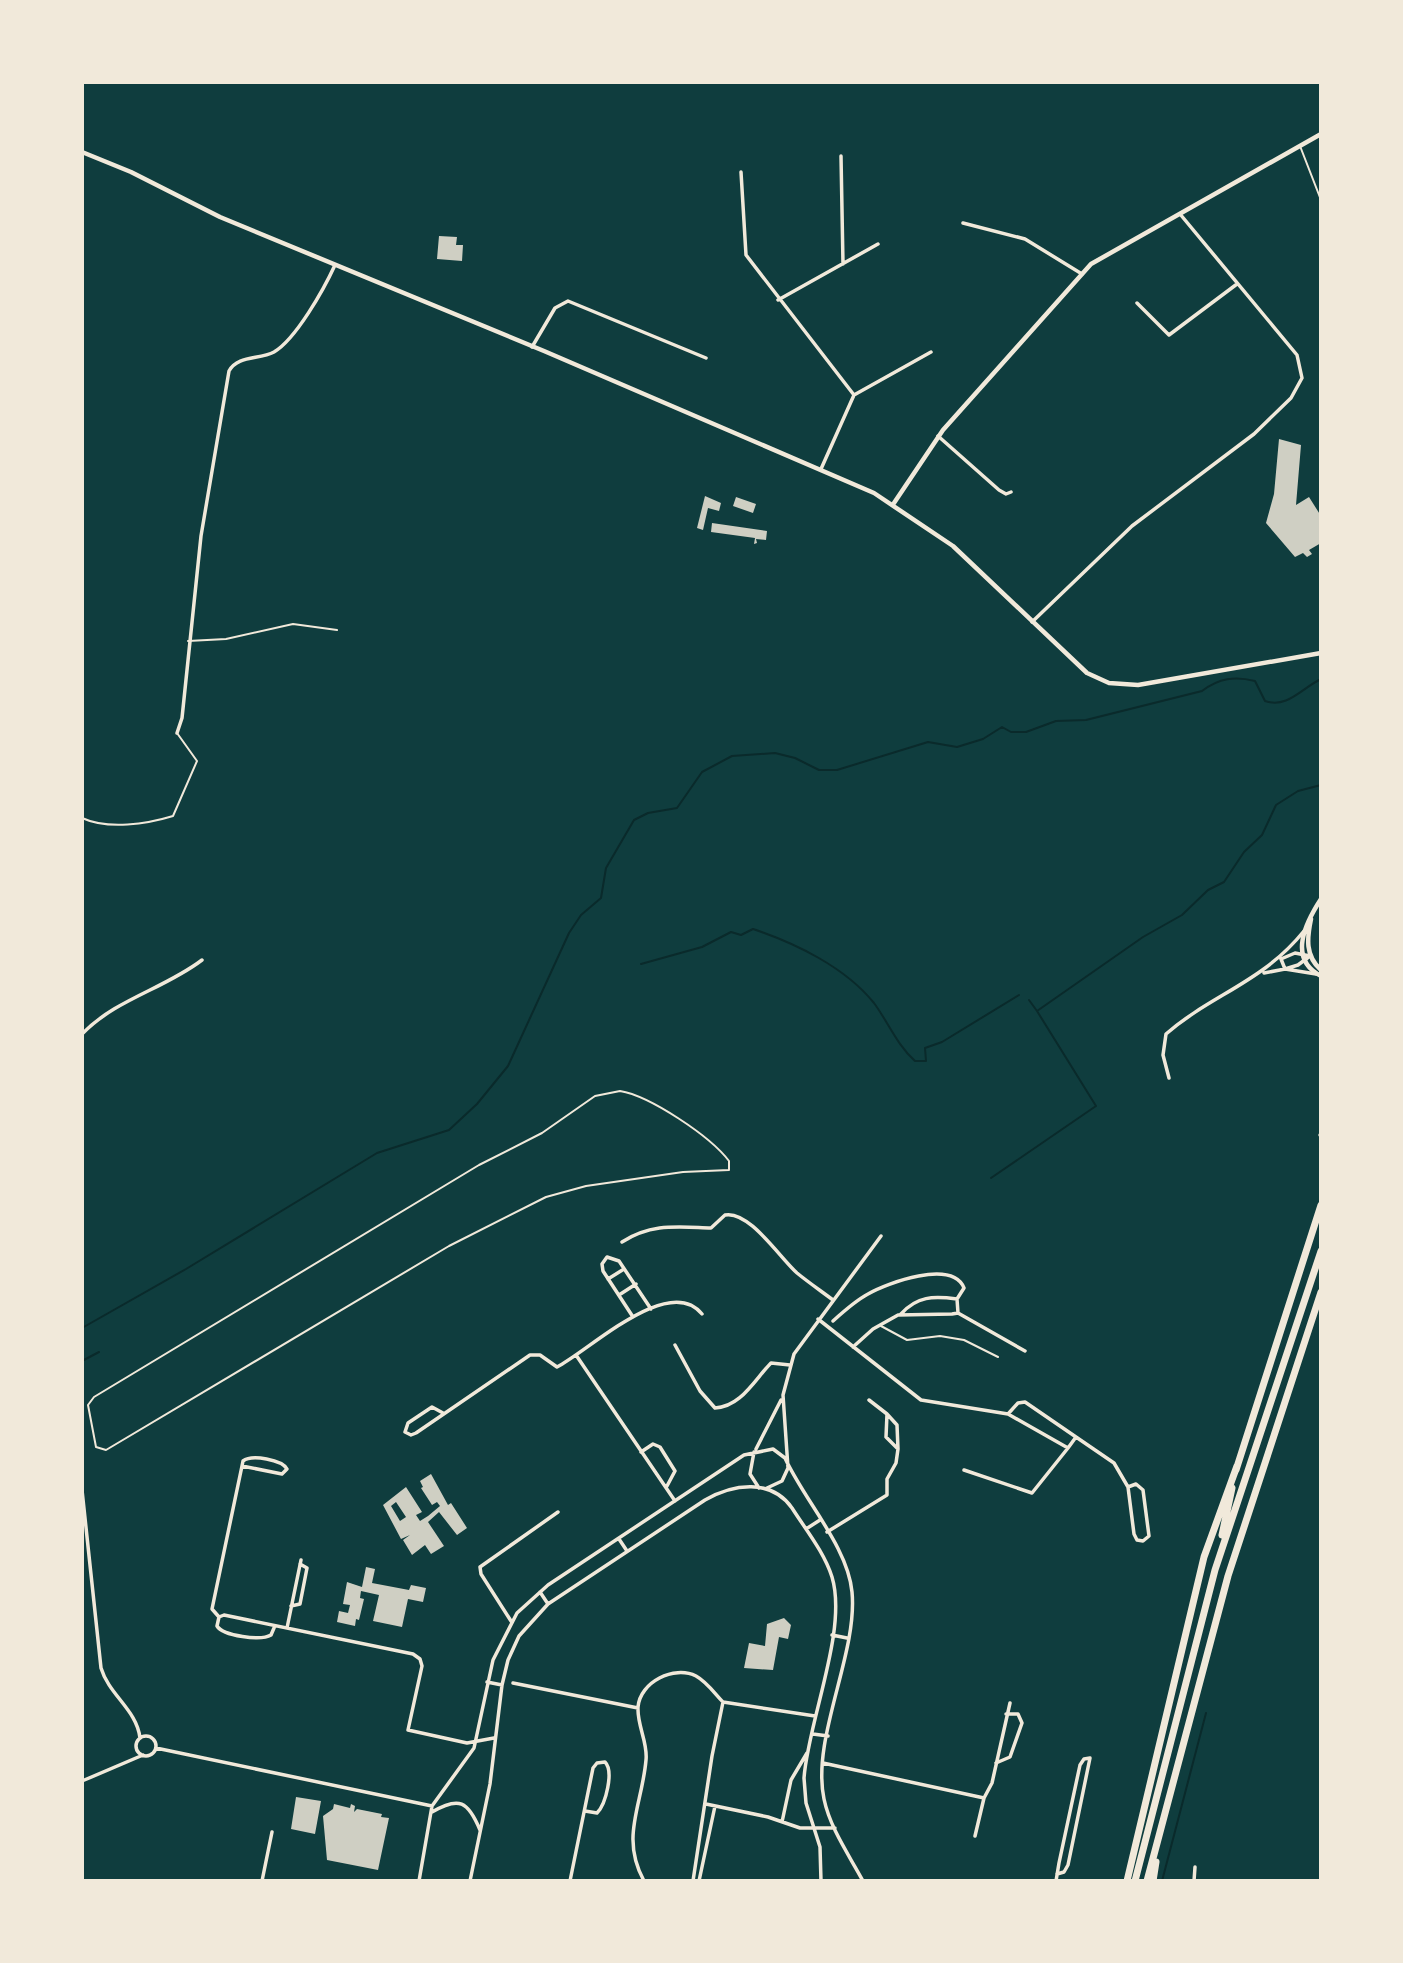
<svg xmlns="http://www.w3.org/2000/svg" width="1403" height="1963" font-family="'Alegreya Sans',sans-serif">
<rect width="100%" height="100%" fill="#0f3d3e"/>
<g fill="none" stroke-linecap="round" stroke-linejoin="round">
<path stroke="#0a2a2b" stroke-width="2" d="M641,964l61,-17 29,-15 10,3 12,-6c42,14 92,38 121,74 14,19 23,42 41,58h11l-1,-13 17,-6 77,-47
M1029,1000l8,11 106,-74 39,-22 26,-25 16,-8 20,-30 18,-17 14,-30 22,-14 23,-6
M991,1178l105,-72 -59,-95
M82,1328l104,-59 191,-116 72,-23 28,-26 31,-38 61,-133 12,-18 20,-17 5,-30 28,-48 14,-7 29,-5 25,-36 30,-16 43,-3 20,5 24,12h18l91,-28 29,5 26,-8 19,-12 9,5h15l30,-11 30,-1 116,-29c17,-13 33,-15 53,-10l10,20c22,8 37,-13 56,-22
M82,1361l17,-9
M1162,1881l44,-168"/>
</g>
<path fill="#cfcfc3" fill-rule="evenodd" d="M439,236l18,1 -1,8h7l-1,16 -25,-2z
M1279,439l22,6 -5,60 13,-8 12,19v27l-12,7 3,4 -5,3 -4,-4 -8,4 -29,-34 8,-29z
M705,496l16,7 -2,8 -11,-3 -5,22 -6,-2z
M736,497l20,7 -3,9 -20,-7z
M712,523l55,8 -1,9 -10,-1 1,4 -3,1 1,-6 -44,-6z
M431,1474l17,31 3,-2 16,25 -10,7 -18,-23 -11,10 16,24 -13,8 -6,-9 -13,10 -9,-15 7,-5 -9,4 -18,-34 23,-18 16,25 -6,3 4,6 8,-5 12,-10 -3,-4 -5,3 -11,-17 2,-1 -3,-6zM396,1502l10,15 -6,4 -9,-15z
M366,1567l9,2 -3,14 37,7 2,-5 15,3 -3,14 -15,-3 -6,28 -29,-6 6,-26 -18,-4 -1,7 4,1 -5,21 -3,-1 -1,7 -18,-4 2,-11 9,2 2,-8 -7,-1 4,-22 15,5z
M784,1618l7,7 -3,14 -9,-2 -6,33 -29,-2 5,-25 16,3 2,-22z
M296,1797l25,4 -6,33 -24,-5z
M334,1804l16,4 1,-4 4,2 -1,6 3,-3 25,5 -1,3 8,1 -11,52 -51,-10 -4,-44 10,-7z"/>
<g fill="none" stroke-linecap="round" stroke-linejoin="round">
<path stroke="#f1e9da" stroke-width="2" d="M620,1091c30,5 90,45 109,70v9l-46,2 -97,14 -40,11 -97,49 -343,204 -10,-3 -8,-42 6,-8 385,-232 63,-32 53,-37z"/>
<path stroke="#f1e9da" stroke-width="2" d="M1300,146l21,54
M188,641l38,-2 67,-15 44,6
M82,818c26,12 65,6 91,-2l24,-55 -20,-28
M881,1326l26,14 33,-4 24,4 34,17"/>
<path stroke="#f1e9da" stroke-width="3.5" d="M841,156l2,108
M741,172l5,83 108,140
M963,223l62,16 57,35
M778,300l100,-56
M1137,303l32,32 68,-51
M532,347l23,-39 13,-7 138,57
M938,436l61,54 7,4 5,-2
M821,469l33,-74 77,-43
M1032,622l100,-96 122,-92 37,-36 11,-20 -5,-23 -117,-141
M177,733l5,-15 19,-182 28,-165c9,-16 30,-11 45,-19 22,-13 50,-63 61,-87
M1295,953l15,3 -12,9 -13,4 -4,-10z
M1264,973l21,-4 31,5
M82,1034c34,-35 82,-45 120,-74
M1169,1078l-6,-23 3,-21c46,-40 96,-51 138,-103
M1320,1135h1
M622,1242c30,-19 55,-15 89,-14l14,-13c24,-5 55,43 72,58 11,9 24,18 36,27
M608,1279l16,-10
M619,1295l17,-11
M958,1313l67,38
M633,1317l-30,-46 -1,-7 5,-7 12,4 32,48
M818,1319l103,81 87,14 60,34 8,-11 -51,-35 -7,1 -10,11
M833,1321c11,-10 22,-20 35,-27 19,-11 84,-35 96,-6l-7,11
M675,1345l25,46 15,17c26,-1 40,-29 56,-45l19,2
M853,1347l20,-18 25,-14 54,-1 6,-1 -1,-14c-24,-3 -40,-3 -56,15
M576,1355l99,146
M869,1400l18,14
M443,1413l-11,-6 -24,16 -3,9 6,3 5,-2 114,-78h10l17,12c33,-17 112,-94 145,-53
M1076,1437l38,26 14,24
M756,1449l25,-49
M641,1452l12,-8 7,3 15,24 -8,15
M754,1452l-4,22 9,14
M964,1470l68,23 36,-45
M1136,1484l7,6 6,46 -6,5 -6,-1 -3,-6 -6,-47z
M767,1488l15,-7 6,-13 -5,-73 11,-41 87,-118
M82,1490l19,178c8,27 36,42 39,70
M806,1529l14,-9
M827,1532l60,-37v-16l9,-16 2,-14 -12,-12 1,-23 10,11 1,24
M619,1539l8,12
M540,1592l8,12
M291,1606l9,-2 7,-36 -7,-4
M219,1617l5,-2 189,39 7,5 2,7 -14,64 59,13 27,-5
M219,1617l-7,-8 30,-143 1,-5c9,-7 39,-1 44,8l-5,5 -40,-8
M219,1617l-2,9c6,10 44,15 54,9l3,-7
M511,1621l-30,-47 -1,-7 78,-55
M287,1628l14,-68
M832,1635l15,3
M487,1682l15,3
M513,1683l125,25
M723,1702l92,14
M813,1734l15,2
M136 1746a10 10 0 1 1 20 0a10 10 0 1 1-20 0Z
M156,1748l276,58
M823,1763l161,35 8,-15 18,-80
M996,1763l14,-6 12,-34 -4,-9h-12
M82,1781l61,-26
M706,1804l62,13 32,11h35
M432,1812c27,-16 36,-11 48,18
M782,1822l9,-42 16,-27
M975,1836l9,-38
M262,1881l10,-49
M419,1881l13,-75 42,-58 19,-88 24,-47 31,-28 196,-130 29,-6 12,9c19,42 63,89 67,134 6,62 -41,146 -28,207 6,29 25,56 39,82
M470,1881l20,-97 12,-99 6,-25 11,-24 29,-32 157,-104c28,-16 66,-22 87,8 14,22 32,44 40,69 16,53 -24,144 -28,201l2,25 14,44 1,34
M570,1881l23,-113 4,-5 8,-1c9,9 1,42 -8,51l-12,-2
M644,1881c-24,-44 -2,-75 2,-121 2,-18 -9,-34 -8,-53 2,-25 36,-42 58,-31 11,6 19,18 27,26l-11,54 -19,125
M699,1881l16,-75
M1056,1881c1,-6 2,-12 3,-18l21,-98 4,-6 6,-1 -22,107 -4,7 -7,2
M1194,1881l1,-14"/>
<path stroke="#f1e9da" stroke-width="4.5" d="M82,152l49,20 89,45 324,134 330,142 79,53 134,127 22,10 29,2 183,-32
M894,503l49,-73 148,-166 230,-130
M1321,899c-15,23 -34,60 0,77
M1311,919c-4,19 -6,37 10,51"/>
<path stroke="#f1e9da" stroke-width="7" d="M1236,1470l85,-265
M1222,1535l10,-47
M1127,1881l77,-324 33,-91
M1135,1881l80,-311 106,-319
M1147,1881l81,-305 93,-284
M1153,1881l3,-19"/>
</g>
<rect width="1403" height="1963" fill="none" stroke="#f1e9da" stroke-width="168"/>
</svg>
